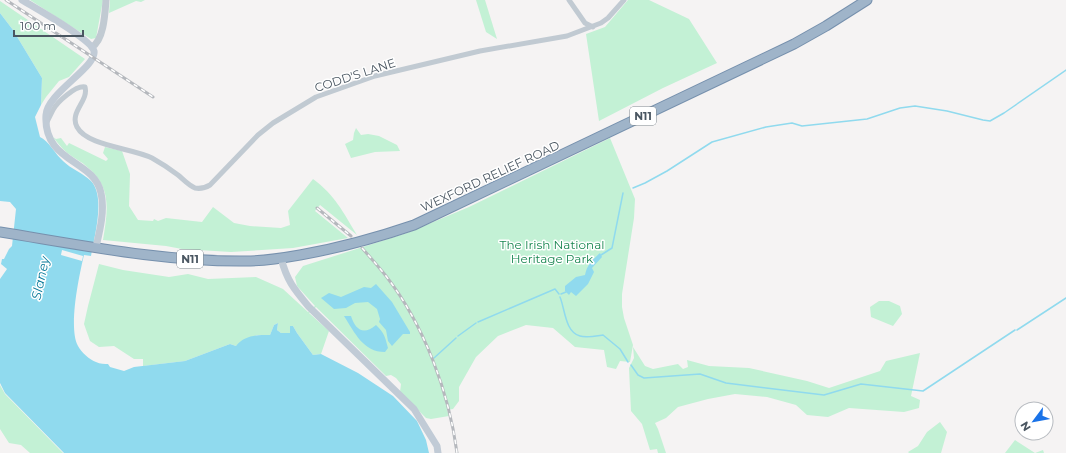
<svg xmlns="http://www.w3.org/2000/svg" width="1066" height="453" font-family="Montserrat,sans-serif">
<rect width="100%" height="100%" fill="#f5f3f3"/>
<path fill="#c3f1d5" d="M30,0h73l-7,38 -5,1z
M110,0h35l-4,2 -5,-1 -27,12z
M476,0h9l12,39 -11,-7z
M628,0h21l40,19 28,44 -54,25 -64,33 -13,-87 19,-7z
M0,1l85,58 -16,18 -10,4 -13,16 -5,8 1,-27 -29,-48 -13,-17z
M356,128l5,7 7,-1 11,2 18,9 3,6 -25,1 -24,6 -6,-14 8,-4 1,-7z
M53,137l3,2 5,-1 6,8 2,-3 37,18 2,-2 -5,-6 2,-6 17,4 8,23 -1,32 9,14 15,1 1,-2 4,2 8,-3 36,4 11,-15 21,16 16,3 31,2 9,-3 -2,-14 25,-32c22,16 30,33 44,56l-37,-30 -5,6 33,27 -55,10 -62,4 -49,-3 -16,-3 -63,-6c5,-30 9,-54 -17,-74 -4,-4 -9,-6 -13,-9 -8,-5 -14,-12 -20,-20z
M610,138l25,61 -1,19 -12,76v13l2,11 9,27 -3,17 -10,-1 -4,8 -9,-2 -3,-17 -29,-3 -22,-19 -27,-3 -28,11 -22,21 -17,30v14l-6,8 -6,1 2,6 -18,3 -5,-1 -26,-26 1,-8 -5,-6 -5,-3 -5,1 -70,-69 -7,6 20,18 -8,23 -8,1 -16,-22 -4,-7 -3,7h-9l-4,-3 1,-7 -4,2 -4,10h-13l-21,11 -6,-2 -45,17 -42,5v-7h-9l-20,-13 -15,1 -9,-6 -6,-17 4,-18 11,-42 24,6 46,7 19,-3 20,5 48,-2 27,12 25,23 7,-6 -18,-20 -2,-9 8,-11 104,-33 62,-26z
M879,301h10l11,5 2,8 -9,12 -22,-9 -1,-10z
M633,347l12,19 8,3 25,-5 5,5 5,-2 -1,-7 22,6 40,2 58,13 22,7 51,-17 6,-10 34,-8 -9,43 9,4 -1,8 -15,4 -55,-4 -21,9 -21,-2 -11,-10 -29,-8 -32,-3 -27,5 -30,8 -12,11 -11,5 3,6 8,24h-8l-1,-4 -7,1 -8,-26 -11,-13 -2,-43 5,-10z
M0,385l5,9 58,59h-33l-9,-8 -12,-2 -9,-14z
M940,422l7,10 -6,21h-32l-1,-1 10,-6 9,-14z
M1015,440l20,13 8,-3 1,3h-39z"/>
<path fill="#90daee" d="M0,13l13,17 29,48 -1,27 -6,12 5,20c8,3 16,18 23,24 8,8 20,12 28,20 15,16 3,56 0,75l-7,-1c-5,21 -16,73 -6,91 3,6 12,14 18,16 4,2 9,2 12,2l2,3 14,4 10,-4 51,-6 45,-17 6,2c9,-11 21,-11 34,-11l4,-10 4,-2 -1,7 4,3h9v-7h3l4,7 16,22 8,-1 37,19 35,23 24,25 9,19 3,13h-365l-59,-60 -5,-10v-104l7,-10 -6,-5 1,-5h2l5,-10 3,-3 4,-37 -6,-7 -10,-1z
M600,253l2,4 -10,11 2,4 -6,12 -12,12 -5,-4 -2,3 -4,-4v-5l11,-9 9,-2c2,-10 7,-15 15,-22z
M376,284l16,18 18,30v2h-7l-11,12 -4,-5 -2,-11 -7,-8 1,-3 -3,-10 -9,-7 -13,1 -9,5 -12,1 -13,-11 8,-5 12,4 23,-10 7,1z
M344,316h7c4,13 12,20 25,9 9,9 9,12 12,23l-3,4c-22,0 -30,-19 -41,-36z"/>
<path fill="#f5f3f3" d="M62,250l21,6 -1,5 -21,-6z"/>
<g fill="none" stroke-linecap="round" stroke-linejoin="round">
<path stroke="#90daee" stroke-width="1.5" d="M633,188l12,-5 22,-12 45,-29 54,-15 26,-4 10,3 65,-7 33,-11 15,-2 32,5 36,9 7,1 14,-8 62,-43
M601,255l11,-7 11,-55
M561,294l5,-2
M560,297c5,12 5,35 20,39 6,2 16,0 23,-1l17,14 8,13
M478,322l77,-33 4,5
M1017,330l49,-32
M458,336l18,-13
M434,358l22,-20
M631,365l7,10 6,3 56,-4 26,9 98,12 37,-11 62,7 92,-61"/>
<g stroke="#7690ad" stroke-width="11">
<path id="trunk" d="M0,232c81,13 164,30 246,29 18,0 37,-3 54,-6 40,-7 76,-17 114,-30l380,-181 32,-18 41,-26"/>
</g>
<path stroke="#c1cad2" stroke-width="5" d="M569,0l16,23 8,4
M47,122c2,-4 4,-8 6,-12 4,-8 23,-25 32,-23 4,14 -16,25 -8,40 10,19 55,21 75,31 9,5 18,11 26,17 5,4 10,10 17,13 5,1 10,0 15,-3l48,-50 15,-12 43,-26 59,-21 105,-25 87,-15 34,-13 7,-5 16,-18"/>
<path stroke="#c1cad2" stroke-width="7" d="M92,47c12,-7 13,-34 14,-47"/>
<path stroke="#c1cbd6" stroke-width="7" d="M22,0c13,8 69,39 72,51 3,16 -47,42 -48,64 -3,48 48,44 55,78 4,17 -1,37 -5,54
M281,258c6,23 13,31 28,49l105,102 23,37 1,7"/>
<use href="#trunk" stroke="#9fb4c9" stroke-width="9"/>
<g stroke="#b5b8bd" stroke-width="3">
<path id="rail" d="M6,0l147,97
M317,208l34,28
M362,248c8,9 16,18 24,28 38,49 63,116 71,177"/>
</g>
<use href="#rail" stroke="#fff" stroke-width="1.5" stroke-dasharray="4.5" stroke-linecap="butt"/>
</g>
<g text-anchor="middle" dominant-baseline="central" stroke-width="3" stroke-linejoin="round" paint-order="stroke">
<g fill="#fff" stroke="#808990" stroke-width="1">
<rect x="630" y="107" width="26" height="18" rx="3"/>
<rect x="177" y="250" width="26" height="18" rx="3"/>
</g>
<g font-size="11" font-weight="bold" fill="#4a5661">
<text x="643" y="116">N11</text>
<text x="190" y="259">N11</text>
</g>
<g font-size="12" fill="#4a5661" stroke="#fff">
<text transform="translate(355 75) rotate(-18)">CODD'S LANE</text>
<text transform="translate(490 176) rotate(-25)">WEXFORD RELIEF ROAD</text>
</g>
<g font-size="12" fill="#17864f" stroke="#fff">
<text x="552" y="244">The Irish National<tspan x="552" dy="14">Heritage Park</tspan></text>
</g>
<g font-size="13" font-style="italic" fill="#0c7c9b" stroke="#fff">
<text transform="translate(40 278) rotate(-78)">Slaney</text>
</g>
</g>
<g transform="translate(1034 421) rotate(238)"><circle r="19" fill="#ffffff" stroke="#b7bbc0"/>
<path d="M0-3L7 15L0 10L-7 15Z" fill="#1a73e8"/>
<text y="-6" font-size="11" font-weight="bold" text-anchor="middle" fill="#4a5661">N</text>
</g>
<path d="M14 30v6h69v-6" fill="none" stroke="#4a5661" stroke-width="2"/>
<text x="20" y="30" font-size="12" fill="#4a5661" stroke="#ffffff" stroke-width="3" paint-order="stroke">100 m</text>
</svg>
